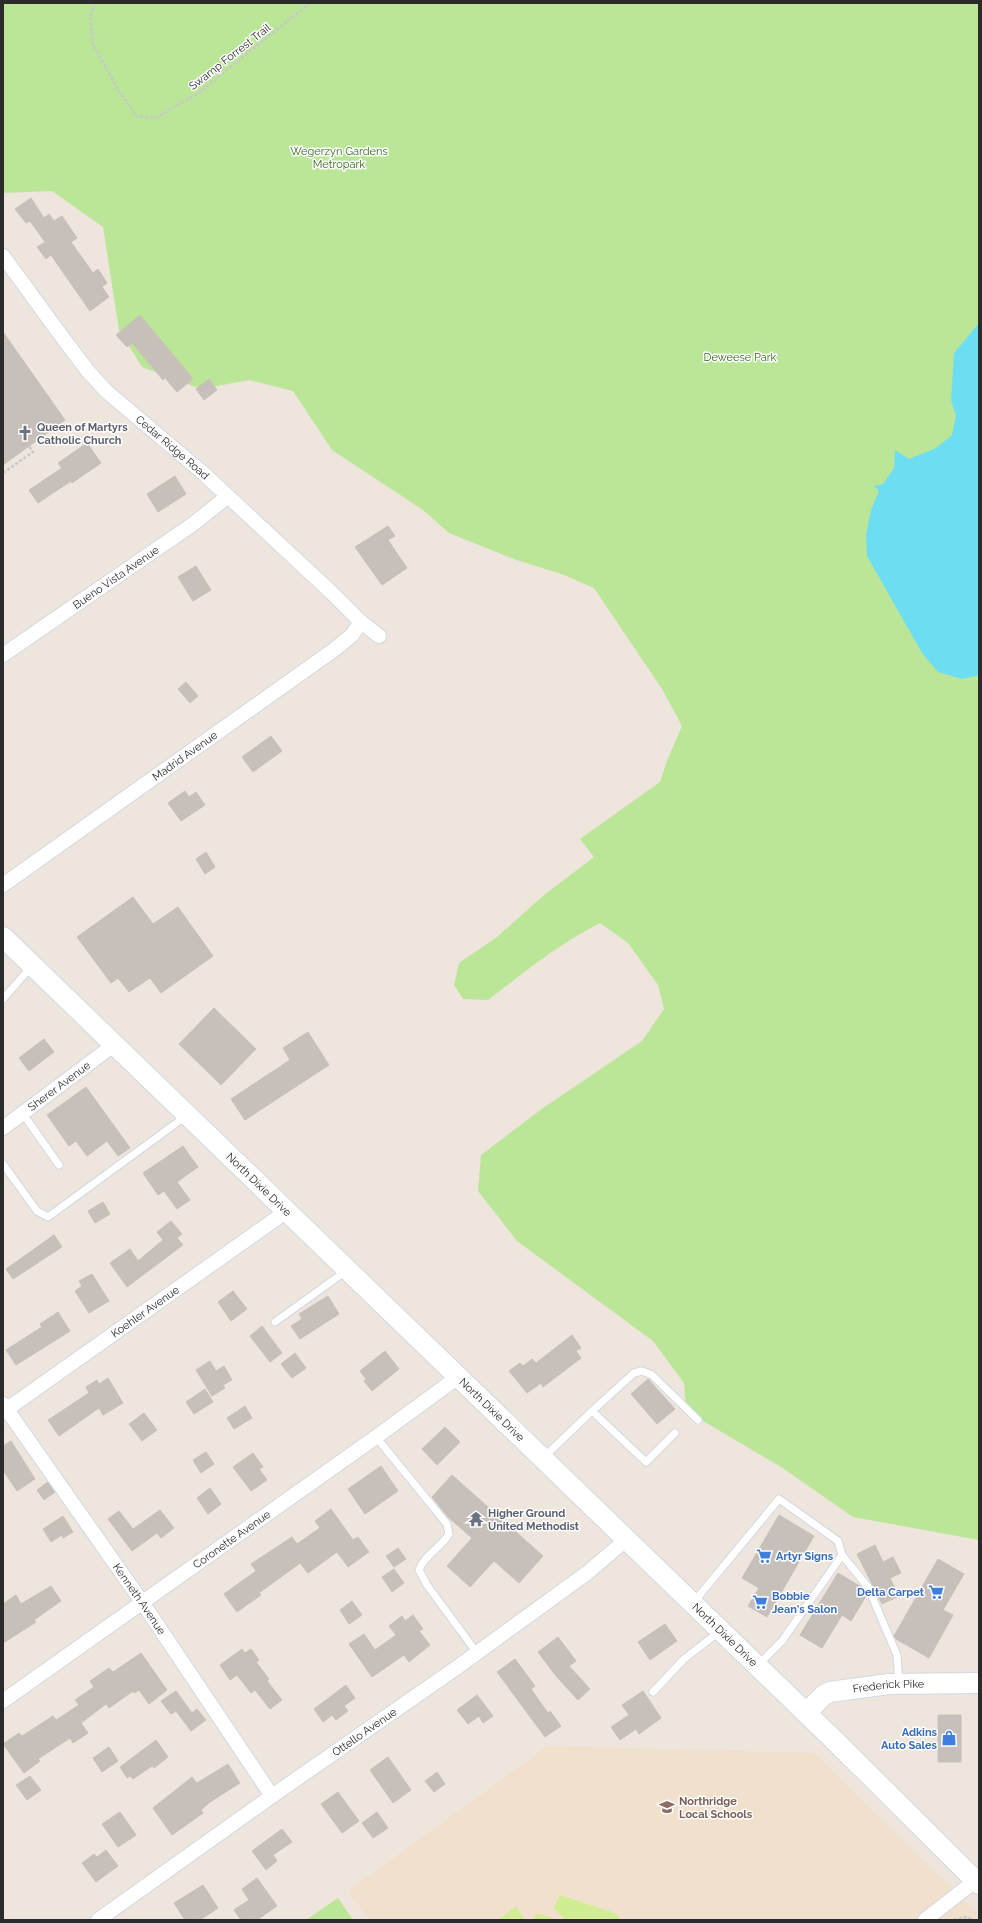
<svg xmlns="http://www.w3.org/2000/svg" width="982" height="1923" font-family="Raleway,sans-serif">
<rect width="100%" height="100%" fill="#eee5dd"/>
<path fill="#f0e0cc" d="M548,1746l267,7 164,162v5h-610l-21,-29z"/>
<path fill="#bbe698" d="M3,3h976v1537l-126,-23 -72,-50 -95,-56 -2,-28 -31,-42 -136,-100 -39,-50 3,-36 62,-47 99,-67 22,-32 -6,-24 -30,-42 -28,-20c-43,22 -74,48 -112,77l-25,-1 -9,-14 5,-22 38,-26 47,-42 50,-38 -14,-18 80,-57 6,-19 16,-37 -20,-37 -68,-101 -30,-13 -50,-16 -65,-26 -26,-23 -91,-60 -39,-59 -44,-11 -48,9 -59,-22 -23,-37 -16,-103 -51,-36 -49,2z
M338,1898l15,22h-47z"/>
<path fill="#d1ed94" d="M560,1895l55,18 5,7h-55l-11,-12z
M516,1906l9,14h-27z
M536,1914l15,3v3h-18z"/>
<path fill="#6ddef2" d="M979,323v352l-17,4 -24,-7 -16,-19 -55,-97 -1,-21 5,-25 8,-19 -5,-5 9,-2 11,-16 1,-18 14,9 27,-11 16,-13 4,-19 -5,-16 3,-47z"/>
<path fill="#c6bfba" stroke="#c9c1b7" d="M31,198l13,20 5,-4 5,7 8,-5 15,22 -6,4 22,31 5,-4 9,14 -5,4 7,10 -19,14 -39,-56 -5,4 -9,-12 8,-5 -15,-21 -4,2 -11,-14z
M140,315l53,64 -16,13 -12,-14 -2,2 -31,-37 -5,4 -11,-12z
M3,332l62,88 -62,45z
M209,379l8,11 -13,10 -8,-11z
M87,443l14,20 -29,20 -1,-2 -33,22 -9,-13 33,-22 -4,-5z
M175,476l11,18 -28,18 -11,-18z
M388,526l7,10 -7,4 19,28 -25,17 -27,-38z
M196,566l15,24 -18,11 -15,-24z
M186,682l12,14 -8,7 -12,-14z
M271,736l11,15 -29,21 -11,-15z
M185,791l4,6 7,-5 9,13 -24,16 -13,-18z
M206,852l9,15 -10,7 -9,-15z
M133,897l20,27 25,-17 35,49 -52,37 -11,-15 -21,14 -11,-14 -7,5 -34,-46z
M214,1008l42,41 -35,36 -42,-41z
M308,1032l21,33 -84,55 -14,-21 59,-39 -7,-12z
M44,1039l10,13 -25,19 -10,-13z
M86,1087l44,61 -12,8 -11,-15 -20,15 -11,-15 -7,5 -22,-31z
M183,1146l15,21 -21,15 13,18 -13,9 -13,-18 -6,4 -15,-22z
M103,1202l7,12 -15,9 -7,-12z
M171,1221l11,13 -5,4 6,7 -56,42 -17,-24 20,-14 8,12 25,-21 -6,-8z
M54,1235l8,12 -49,32 -7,-10z
M92,1274l17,27 -20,12 -14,-22 7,-5 -3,-5z
M233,1291l14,18 -16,12 -13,-19z
M328,1296l11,18 -39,25 -9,-13 11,-7 -3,-5z
M58,1312l12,19 -54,34 -10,-15 36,-23 -2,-3z
M262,1326l20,27 -12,9 -20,-26z
M572,1335l9,13 -5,3 5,7 -38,29 -2,-4 -14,10 -18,-22 11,-8 3,3 9,-7 4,4z
M385,1351l14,18 -27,22 -8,-10 2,-2 -6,-8z
M295,1353l11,15 -14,10 -11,-14z
M210,1361l6,10 8,-5 8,14 -9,5 2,3 -13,8 -16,-26z
M108,1378l15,25 -20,12 -4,-7 -40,28 -11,-16 41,-27 -3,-6 11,-7 2,4z
M648,1379l27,30 -18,15 -26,-30z
M205,1389l8,13 -19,12 -8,-12z
M245,1406l7,12 -18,11 -7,-11z
M144,1413l13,17 -15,11 -13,-17z
M445,1427l15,15 -23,23 -15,-16z
M11,1441l24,38 -18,12 -14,-21v-24z
M206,1452l8,12 -13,9 -8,-13z
M253,1453l10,14 -4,2 8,11 -16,11 -18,-24z
M381,1466l17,25 -33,23 -17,-25z
M452,1475l91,81 -24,27 -25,-22 -24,26 -23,-21 25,-28 -24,-21 -16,-20z
M48,1482l7,10 -11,8 -7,-10z
M210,1488l11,16 -13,10 -11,-16z
M331,1509l22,31 5,-3 11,15 -21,15 -11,-15 -29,21 -8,-10 -41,30 2,2 -24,17 -13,-18 32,-23 -5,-7 41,-27 5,7 23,-16 -5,-7z
M160,1510l14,18 -13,10 -4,-5 -25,18 -24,-32 11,-8 14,18z
M779,1515l35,21 -47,81 -19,-11 11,-18 -17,-10z
M63,1516l10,16 -10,6 -1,-3 -11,7 -8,-13z
M875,1545l8,17 10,-5 8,16 -11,5 9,18 -17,8 -25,-50z
M398,1548l8,11 -12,8 -8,-11z
M938,1559l26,15 -21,36 10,5 -24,43 -33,-19 -2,-3z
M394,1569l10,14 -12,9 -10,-15z
M838,1573l25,15 3,8 -15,25 -9,-6 -20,33 -22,-13z
M51,1586l10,15 -27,19 2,2 -33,21v-39l13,-9 5,9z
M352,1601l10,14 -13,9 -9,-14z
M413,1615l10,14 -4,2 11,14 -21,17 -5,-7 -32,22 -23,-33 15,-10 11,16 21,-15 -7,-9 13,-10 3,5z
M665,1624l12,17 -27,19 -12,-18z
M558,1637l18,24 -7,5 21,23 -12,11 -22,-24 -18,-24z
M242,1649l3,4 6,-4 8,11 -3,2 13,17 -2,2 15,19 -12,9 -15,-19 -4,3 -14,-18 -7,5 -10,-15z
M141,1653l26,37 -18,14 -10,-14 -5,3 -1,-2 -24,17 -3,-4 -25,19 7,10 -15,10 -3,-5 -32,21 2,2 -16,12 -21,-29 16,-11 3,3 31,-20 3,4 23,-15 -4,-5 19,-13 -4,-6 19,-13 4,4z
M515,1659l20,27 -4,3 17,24 2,-2 11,15 -16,11 -48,-65z
M346,1685l9,13 -11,8 4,5 -12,9 -4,-5 -9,7 -9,-13z
M176,1691l16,22 5,-4 9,11 -15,11 -15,-20 -5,3 -10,-13z
M643,1691l18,27 -22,16 -3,-5 -16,11 -9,-13 18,-12 -7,-10z
M477,1695l16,21 -10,7 -4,-7 -11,8 -11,-14z
M938,1715h23v47h-23z
M156,1740l12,17 -14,11 -2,-2 -19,13 -3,-3 -3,2 -7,-11z
M109,1747l9,14 -16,11 -9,-14z
M388,1757l23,33 -18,13 -23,-33z
M228,1764l12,19 -30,19 -9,8 2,3 -31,22 -19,-27 39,-31 5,6z
M437,1772l8,12 -11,8 -9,-11z
M30,1776l11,14 -14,10 -11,-15z
M338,1792l21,29 -17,12 -21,-29z
M120,1812l16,23 -18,12 -16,-23z
M377,1812l11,16 -15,10 -11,-15z
M282,1829l10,13 -19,13 4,6 -11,9 -14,-19z
M106,1850l12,16 -22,16 -14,-19 12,-9 3,3z
M257,1878l20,28 -20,14h-16l-7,-10 15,-10 -7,-11z
M203,1885l15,23 -18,12h-15l-11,-17z"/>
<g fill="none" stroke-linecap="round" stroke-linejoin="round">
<g stroke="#d2d8e4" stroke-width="9">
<path id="lane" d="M3,999l28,-32
M23,1114l36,51
M3,1164l34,47 11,6 138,-101
M275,1322l71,-51
M592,1411l42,-38 8,-2 10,4 46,45
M376,1437l71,87 2,10c-8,14 -25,21 -30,36l8,15 50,68
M543,1458l49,-47 54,51 29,-29
M693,1603l86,-104 59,42 4,14
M759,1664l23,-23 60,-86 26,32 29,68 2,29
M653,1692l31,-33 35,-27"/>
</g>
<g stroke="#d2d8e4" stroke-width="16">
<g id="street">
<path id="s1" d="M3,256l54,74 30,40 19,21 97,82 129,120 29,29 18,14"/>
<path id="s2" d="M3,655l190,-131 34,-27"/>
<path id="s3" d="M3,885l332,-236 17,-14 9,-13"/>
<path id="s4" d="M3,1128l112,-84"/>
<path id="s5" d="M3,1404l139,198 130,194"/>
<path id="s6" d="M3,1412l284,-201"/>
<path id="s7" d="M3,1701l373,-264 82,-60"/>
<path id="s8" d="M98,1920l174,-124 187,-130 128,-93 40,-34"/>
<path d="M925,1920l51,-40"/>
</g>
</g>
<g stroke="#d2d8e4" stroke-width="22">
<g id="secondary">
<path id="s9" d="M3,937l829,801 147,146"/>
<path id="s10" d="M806,1713l18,-18 6,-3 59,-8 90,-1"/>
</g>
</g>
<path stroke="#c8c8c8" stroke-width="2.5" stroke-dasharray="3 2" stroke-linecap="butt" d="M94,3l-4,14 3,27 24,44 19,28 19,2 42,-24 113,-91
M3,473l30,-21 -4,-6
M954,1920l13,-3 6,3"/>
<use href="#lane" stroke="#fff" stroke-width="7"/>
<use href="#street" stroke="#fff" stroke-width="14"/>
<use href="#secondary" stroke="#fff" stroke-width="20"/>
</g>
<defs>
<g id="church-bare" transform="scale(1.2)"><path d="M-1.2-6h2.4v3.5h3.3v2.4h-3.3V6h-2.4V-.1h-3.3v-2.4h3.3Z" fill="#6b7280" stroke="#fff" stroke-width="2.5" paint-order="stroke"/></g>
<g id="temple-bare" transform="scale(1.2)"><path d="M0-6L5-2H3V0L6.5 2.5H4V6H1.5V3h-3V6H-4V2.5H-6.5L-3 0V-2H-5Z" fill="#6b7280" stroke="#fff" stroke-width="2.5" paint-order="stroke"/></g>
<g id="supermarket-bare" transform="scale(1.2)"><path d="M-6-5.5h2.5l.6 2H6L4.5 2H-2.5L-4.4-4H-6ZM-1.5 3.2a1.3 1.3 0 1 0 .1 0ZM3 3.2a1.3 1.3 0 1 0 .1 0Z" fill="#3f7fe0" stroke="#fff" stroke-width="2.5" paint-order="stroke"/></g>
<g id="shop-bare" transform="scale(1.2)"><path d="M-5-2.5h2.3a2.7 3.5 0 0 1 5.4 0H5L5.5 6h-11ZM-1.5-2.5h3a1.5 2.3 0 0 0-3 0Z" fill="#3f7fe0" stroke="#fff" stroke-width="2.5" paint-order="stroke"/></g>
<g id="school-bare" transform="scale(1.2)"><path d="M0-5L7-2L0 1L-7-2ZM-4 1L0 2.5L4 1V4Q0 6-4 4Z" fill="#8d6e63" stroke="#fff" stroke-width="2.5" paint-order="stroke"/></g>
</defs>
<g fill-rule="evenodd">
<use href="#church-bare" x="25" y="433"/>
<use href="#temple-bare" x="476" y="1519"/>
<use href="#supermarket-bare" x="764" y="1556"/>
<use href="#supermarket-bare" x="936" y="1592"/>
<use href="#supermarket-bare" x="760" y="1602"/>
<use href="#shop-bare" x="949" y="1738"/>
<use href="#school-bare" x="667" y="1807"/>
</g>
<g text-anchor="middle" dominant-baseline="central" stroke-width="3" stroke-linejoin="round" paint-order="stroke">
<g font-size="11" fill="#2b2b2b" stroke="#fff">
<text transform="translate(230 57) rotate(-38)">Swamp Forrest Trail</text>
<text stroke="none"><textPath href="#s1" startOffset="257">Cedar Ridge Road</textPath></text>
<text stroke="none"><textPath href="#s2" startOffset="137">Bueno Vista Avenue</textPath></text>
<text stroke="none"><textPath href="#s3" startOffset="223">Madrid Avenue</textPath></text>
<text stroke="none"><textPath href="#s4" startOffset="70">Sherer Avenue</textPath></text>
<text stroke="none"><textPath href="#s9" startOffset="356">North Dixie Drive</textPath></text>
<text stroke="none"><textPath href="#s6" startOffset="174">Koehler Avenue</textPath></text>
<text stroke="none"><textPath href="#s9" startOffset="680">North Dixie Drive</textPath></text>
<text stroke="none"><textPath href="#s7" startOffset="280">Coronette Avenue</textPath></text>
<text stroke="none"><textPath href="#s5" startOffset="238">Kenneth Avenue</textPath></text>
<text stroke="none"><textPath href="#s9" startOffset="1004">North Dixie Drive</textPath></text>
<text stroke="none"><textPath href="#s10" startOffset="91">Frederick Pike</textPath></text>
<text stroke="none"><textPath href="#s8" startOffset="326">Ottello Avenue</textPath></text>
</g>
<g font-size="11" fill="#336c18" stroke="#fff">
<text x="339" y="151">Wegerzyn Gardens<tspan x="339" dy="13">Metropark</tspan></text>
<text x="740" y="357">Deweese Park</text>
</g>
<g font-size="11" font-weight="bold" fill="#5b616d" stroke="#fff" text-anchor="start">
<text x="37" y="427">Queen of Martyrs<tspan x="37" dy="13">Catholic Church</tspan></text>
<text x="488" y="1513">Higher Ground<tspan x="488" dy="13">United Methodist</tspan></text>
</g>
<g font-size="11" font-weight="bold" fill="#366cbe" stroke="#fff" text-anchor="start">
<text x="776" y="1556">Artyr Signs</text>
<text x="924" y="1592" text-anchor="end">Delta Carpet</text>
<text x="772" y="1596">Bobbie<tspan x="772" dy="13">Jean's Salon</tspan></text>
<text x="937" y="1732" text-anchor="end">Adkins<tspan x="937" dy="13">Auto Sales</tspan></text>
</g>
<g font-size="11" font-weight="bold" fill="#785e54" stroke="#fff" text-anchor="start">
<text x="679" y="1801">Northridge<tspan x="679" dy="13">Local Schools</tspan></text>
</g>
</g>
<rect width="982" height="1923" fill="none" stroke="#2b2b2b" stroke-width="8"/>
</svg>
